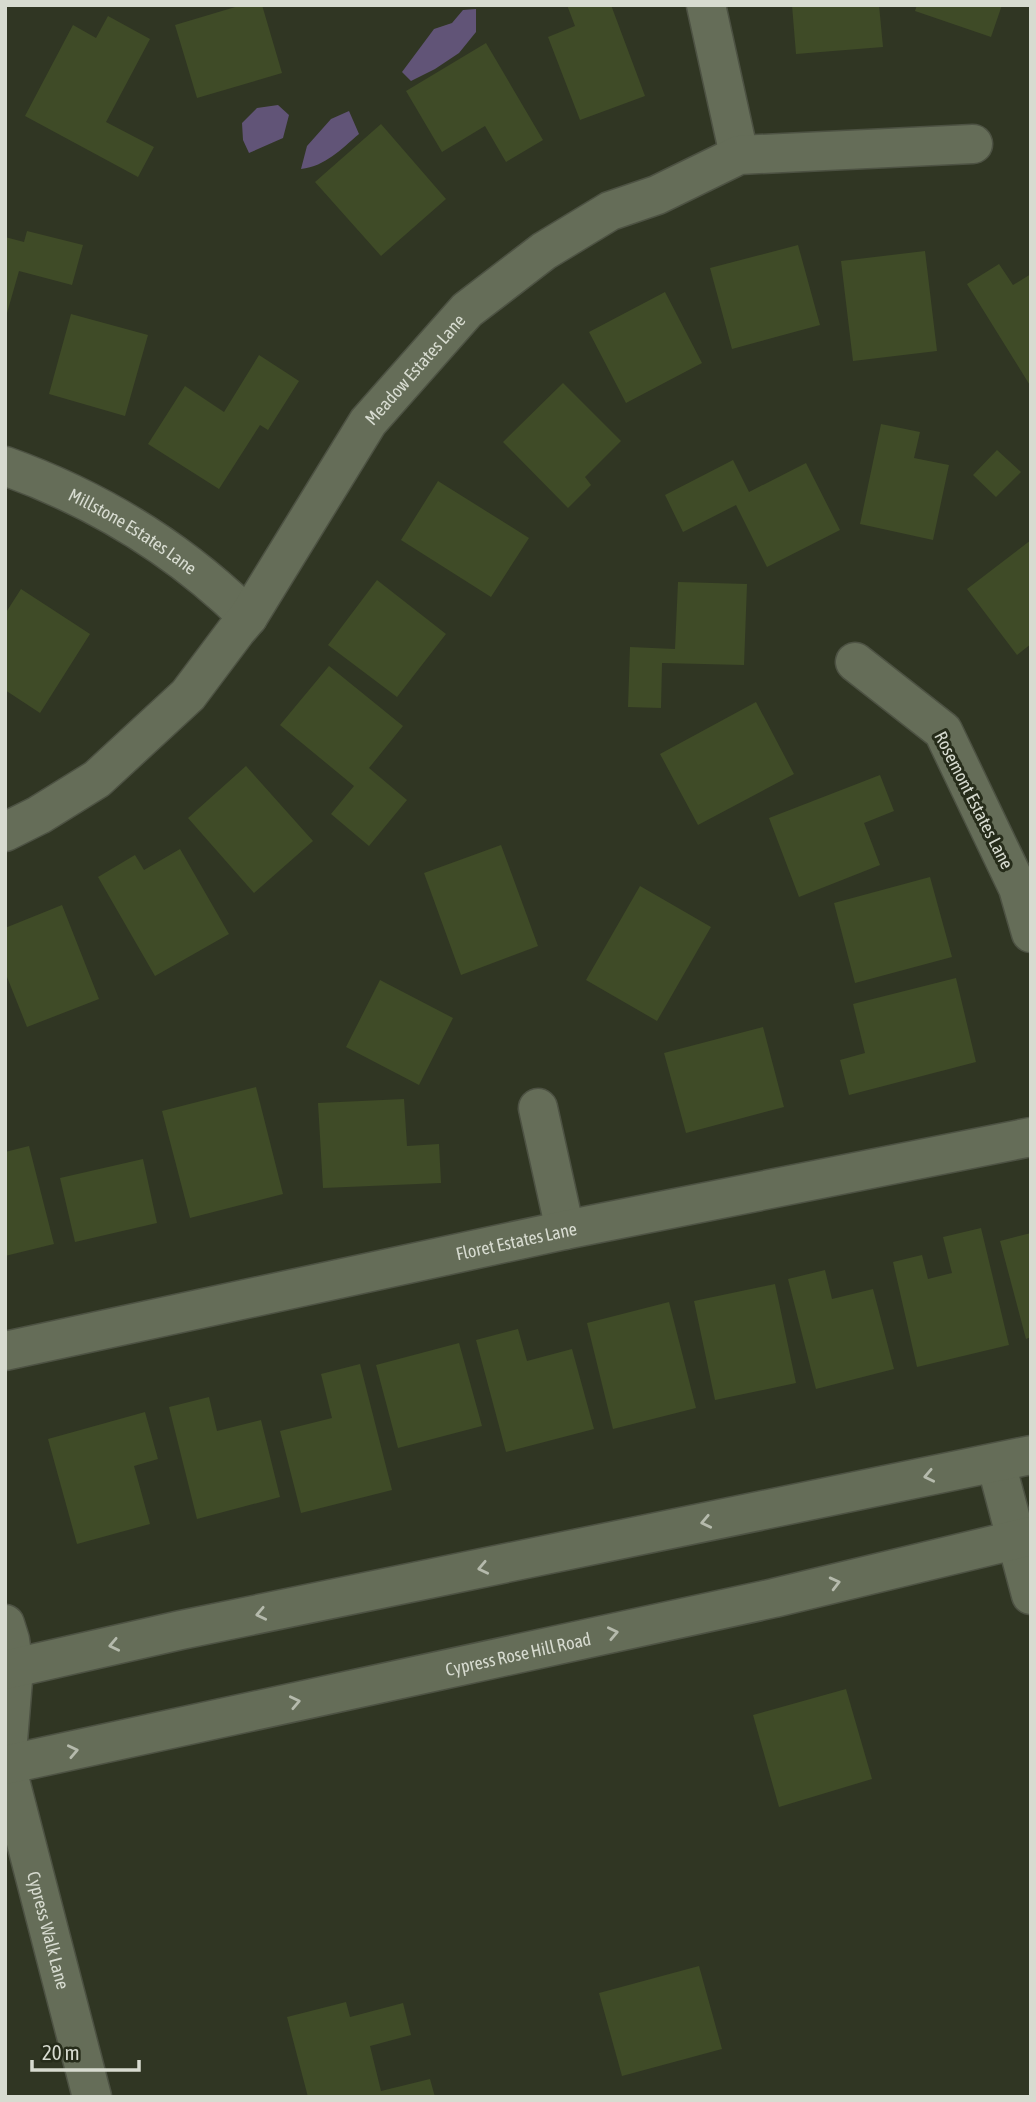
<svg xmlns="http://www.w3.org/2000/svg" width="1036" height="2102" font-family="'Asap Condensed',sans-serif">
<rect width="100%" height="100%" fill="#303623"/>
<path fill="#615477" d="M476,9v23l-17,21 -24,16 -24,12 -9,-9 32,-43 18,-6 11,-13z
M278,105l11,10 -6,23 -34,15 -6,-13 -1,-17 15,-15z
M349,111l10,23c-18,15 -33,32 -58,35l6,-23 24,-27z"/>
<path fill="#3f4b27" d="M242,5h20l20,68 -85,25 -22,-73z
M567,5h44l34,91 -65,24 -32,-83 27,-11z
M792,5h87l4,42 -87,7z
M917,5h85l-11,32 -76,-26z
M108,16l42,23 -44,83 48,25 -16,30 -113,-61 48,-91 23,13z
M486,43l57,97 -37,22 -21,-36 -43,26 -36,-61z
M381,124l65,75 -65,57 -66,-74z
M27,231l56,14 -11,40 -53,-14 -14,49v-83l19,5z
M798,245l22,80 -88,24 -22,-81z
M925,251l12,100 -84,10 -12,-100z
M999,264l14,21 18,-11v113l-64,-103z
M665,292l37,71 -76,40 -37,-71z
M71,314l77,21 -23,81 -76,-22z
M259,355l40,26 -31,49 -8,-5 -41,64 -71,-45 37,-58 39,26z
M563,383l58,58 -36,36 6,8 -23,23 -65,-66z
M881,424l39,8 -6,26 35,7 -16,75 -73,-16z
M997,450l24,22 -25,25 -23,-22z
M733,460l16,32 57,-29 34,67 -73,37 -31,-62 -53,27 -18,-37z
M438,481l91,57 -38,59 -90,-57z
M1031,540v104l-14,11 -50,-66z
M377,580l69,54 -49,63 -69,-52z
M678,582l69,2 -3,81 -82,-2 -1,45 -33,-1 2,-60 45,2z
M21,589l69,45 -50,79 -35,-23v-76z
M329,666l74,60 -34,42 38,32 -38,46 -38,-32 23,-28 -74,-61z
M756,702l38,72 -96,51 -38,-71z
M246,766l67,75 -59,52 -66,-75z
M880,775l14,36 -30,12 16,42 -81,32 -30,-79z
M501,845l37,101 -77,29 -37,-102z
M180,849l49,85 -74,42 -57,-99 37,-22 9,15z
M930,877l22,80 -97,26 -21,-80z
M640,886l71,41 -54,94 -71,-41z
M62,905l37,94 -72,28 -22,-55v-44z
M956,978l20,84 -127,33 -9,-35 25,-7 -12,-49z
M380,980l73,38 -34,67 -73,-38z
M763,1027l21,80 -98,26 -22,-80z
M256,1087l27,107 -93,24 -28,-107z
M404,1099l3,47 32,-2 2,39 -118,5 -5,-85z
M29,1146l25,98 -49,12v-104z
M143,1159l14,64 -82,19 -15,-64z
M981,1228l28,117 -92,22 -24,-105 29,-7 6,24 24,-6 -9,-36z
M1031,1233v104l-5,2 -26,-98z
M825,1270l7,29 41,-10 21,80 -78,20 -28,-110z
M775,1284l21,99 -81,17 -21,-99z
M669,1302l27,106 -83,21 -26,-106z
M518,1329l9,32 45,-12 22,80 -88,23 -30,-112z
M459,1343l23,83 -84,22 -22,-83z
M360,1364l32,126 -91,23 -21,-82 52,-13 -11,-44z
M209,1397l8,34 44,-11 19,77 -83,22 -28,-112z
M145,1412l13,47 -24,7 16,58 -73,20 -29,-105z
M846,1689l26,90 -93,28 -26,-92z
M699,1966l23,83 -100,27 -23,-83z
M346,2002l4,15 53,-14 8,32 -41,11 11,45 49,-12 5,18h-127l-21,-80z"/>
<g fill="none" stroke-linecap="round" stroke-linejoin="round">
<g stroke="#4d5243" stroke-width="41">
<g id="minor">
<path d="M706,5l33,150"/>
<path id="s1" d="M5,466c92,33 174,83 243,151"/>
<path d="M855,662l88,69 75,157 13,45"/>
<path id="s2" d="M5,832l34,-17 58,-36 91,-84 48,-64 12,-14 120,-195 99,-112 77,-59 66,-40 47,-16 82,-40 234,-11"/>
<path d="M538,1108l27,122"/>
<path id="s3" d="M5,1351l560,-121 466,-93"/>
<path d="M996,1463l35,132"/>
<path id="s4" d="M5,1624l5,16 4,28 -8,97 86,332"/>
</g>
</g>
<g stroke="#4d5243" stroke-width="41">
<g id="secondary">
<path d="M5,1670l176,-40 850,-175"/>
<path id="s5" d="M5,1765l769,-167 257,-62"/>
</g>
</g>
<use href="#minor" stroke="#656d58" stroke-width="38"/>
<use href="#secondary" stroke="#656d58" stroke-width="38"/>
</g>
<defs><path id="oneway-chevron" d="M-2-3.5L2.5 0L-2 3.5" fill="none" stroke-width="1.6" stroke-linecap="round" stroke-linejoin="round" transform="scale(1.75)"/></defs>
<g stroke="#b5baac">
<use href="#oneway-chevron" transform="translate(929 1476) rotate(168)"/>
<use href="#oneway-chevron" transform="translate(706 1522) rotate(168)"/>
<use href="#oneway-chevron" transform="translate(483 1568) rotate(168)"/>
<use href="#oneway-chevron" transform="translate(835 1583) rotate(-14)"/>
<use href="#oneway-chevron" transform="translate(261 1614) rotate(168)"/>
<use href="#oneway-chevron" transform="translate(613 1633) rotate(-12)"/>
<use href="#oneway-chevron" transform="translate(114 1645) rotate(168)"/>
<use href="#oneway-chevron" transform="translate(295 1702) rotate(-12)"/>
<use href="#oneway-chevron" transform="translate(73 1751) rotate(-12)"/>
</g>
<g text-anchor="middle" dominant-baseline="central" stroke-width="6" stroke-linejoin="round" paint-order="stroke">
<g font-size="18" fill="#d7dbd0" stroke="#262c1a">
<text stroke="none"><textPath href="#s2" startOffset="628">Meadow Estates Lane</textPath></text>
<text stroke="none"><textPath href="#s1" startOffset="144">Millstone Estates Lane</textPath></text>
<text transform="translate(974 800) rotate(63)">Rosemont Estates Lane</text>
<text stroke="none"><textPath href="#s3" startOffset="523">Floret Estates Lane</textPath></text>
<text stroke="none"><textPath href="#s5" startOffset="525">Cypress Rose Hill Road</textPath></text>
<text stroke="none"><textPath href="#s4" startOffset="313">Cypress Walk Lane</textPath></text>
</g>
</g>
<rect width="1036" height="2102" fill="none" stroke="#d7dbd0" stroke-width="14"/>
<path d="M32 2060v10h107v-10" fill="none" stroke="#d7dbd0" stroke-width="3.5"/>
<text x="42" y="2060" font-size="21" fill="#d7dbd0" stroke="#262c1a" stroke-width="5" paint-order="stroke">20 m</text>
</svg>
